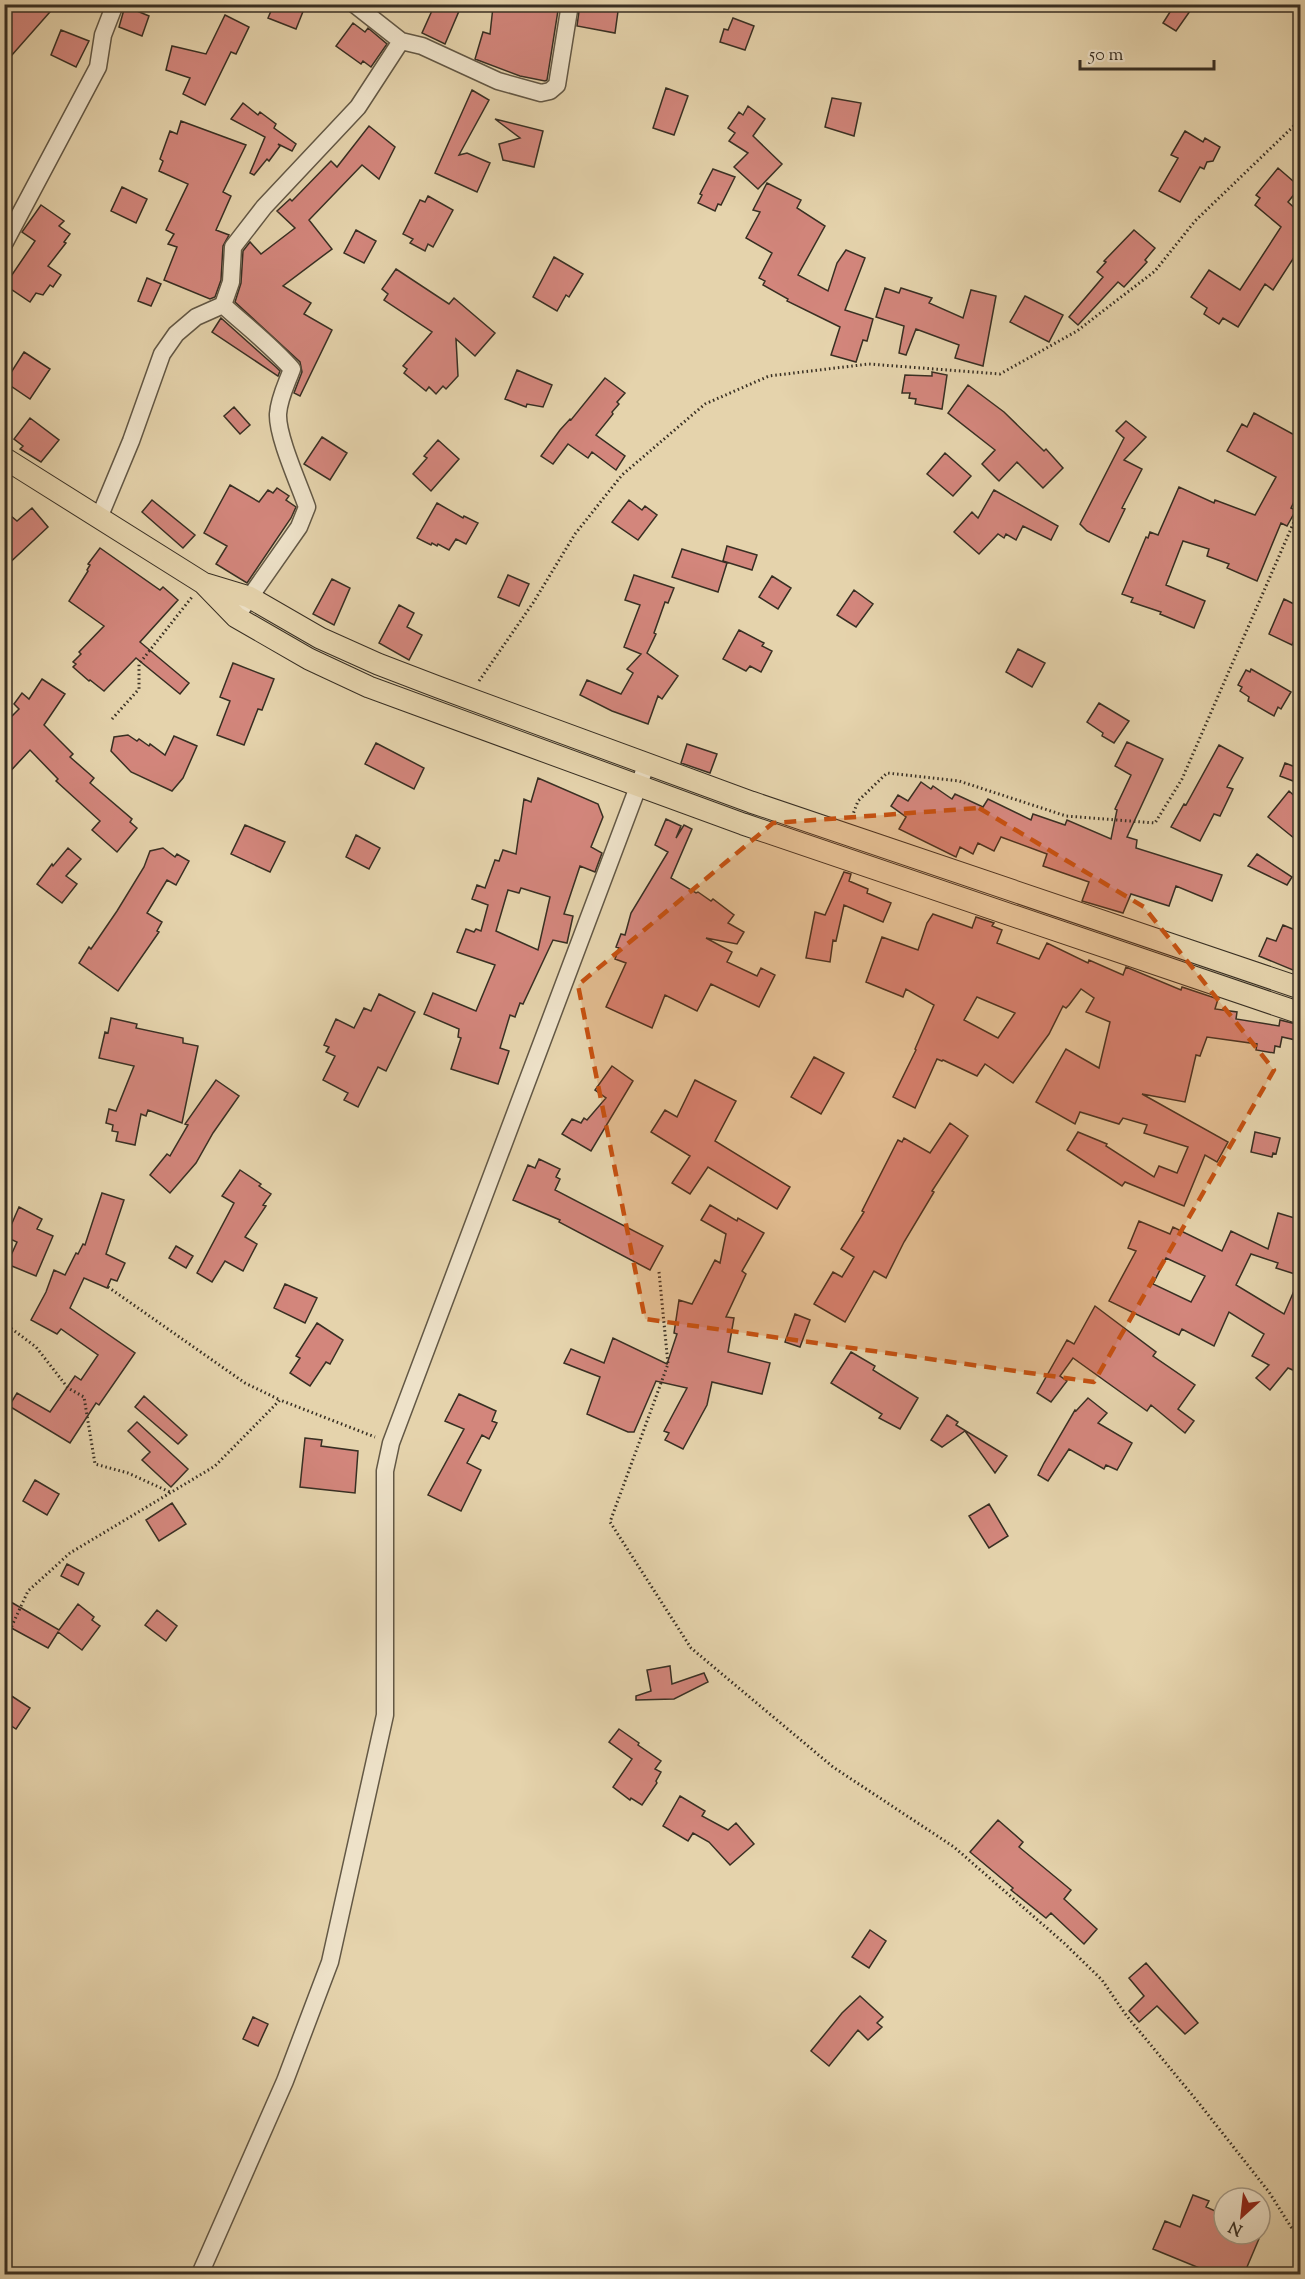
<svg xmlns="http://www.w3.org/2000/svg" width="1305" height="2279" font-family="'Sorts Mill Goudy',serif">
<rect width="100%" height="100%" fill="#e5d3ac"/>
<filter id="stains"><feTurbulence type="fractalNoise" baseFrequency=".00333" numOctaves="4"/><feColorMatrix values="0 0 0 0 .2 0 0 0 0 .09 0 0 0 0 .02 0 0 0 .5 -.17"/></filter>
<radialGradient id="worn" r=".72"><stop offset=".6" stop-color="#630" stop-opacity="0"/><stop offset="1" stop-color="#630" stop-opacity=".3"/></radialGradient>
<path fill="#d3867c" stroke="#382f23" stroke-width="1.5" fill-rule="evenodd" d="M19,4h38l-53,60v-43z
M274,4h32l-10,25 -28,-11z
M435,4h22l-2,5 4,2 -14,33 -23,-11z
M498,4h61l-12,76 -2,1 -25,-5 -45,-17 8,-27 7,2 3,-27 4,1z
M580,4h39l-4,29 -38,-7z
M1175,4h20l-19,27 -13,-8z
M125,6l24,10 -7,20 -23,-9z
M225,15l24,12 -13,27 -5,-2 -26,53 -22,-11 7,-16 -24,-8 6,-24 34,8z
M733,18l21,8 -9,24 -25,-8 4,-13 4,1z
M353,23l12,9 3,-4 19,16 -16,23 -8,-6 -2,3 -25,-18z
M61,30l28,11 -13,26 -25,-12z
M666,88l22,8 -14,39 -21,-7z
M472,90l17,10 -30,55 8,-2 23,10 -13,29 -42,-19z
M832,98l29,5 -7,33 -29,-9z
M243,103l15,12 2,-3 16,12 -2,4 22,16 -4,7 -14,-7 2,2 -11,15 -2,-2 -13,16 -4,-2 15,-36 -34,-18z
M748,106l17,13 -12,17 29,28 -24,25 -24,-22 14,-14 -19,-12 6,-8 -7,-5 11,-16 4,3z
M495,119l48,12 -9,36 -31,-7 -4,-16 21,-6z
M181,121l65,24 -23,47 8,4 -15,34 13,5 -6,11 -2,34 -6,17 -5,2 -46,-19 13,-33 -9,-3 6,-10 -8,-4 22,-46 -29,-13 4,-10 -3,-2 10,-28 7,3z
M369,126l26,21 -16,32 -17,-14 -53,55 23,29 -49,37 28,17 -7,11 28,16 -32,66 -6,-3 8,-21 -2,-10 -65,-60 6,-19 2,-32 7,-9 11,12 34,-26 -18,-17 13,-12 2,2 39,-40 6,6z
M1185,131l18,11 2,-4 15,9 -7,14 -6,1 -3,7 -4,-2 -20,35 -21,-11 19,-33 -7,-3z
M1278,168l22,19 -12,15 12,11v35l-27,42 -8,-6 -27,43 -15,-9 -4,6 -15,-10 3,-6 -16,-11 18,-27 31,20 41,-63 -26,-22 5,-7 -4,-3z
M713,169l22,8 -14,28 -3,-1 -3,7 -17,-8 4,-8 -2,-1z
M767,183l34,17 -4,8 28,18 -27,49 30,16 9,-28 9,-13 19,8 -20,52 28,9 -6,22 -4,-1 -7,22 -25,-7 9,-28 -53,-26 1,-2 -25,-14 2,-4 -6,-3 13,-25 -26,-15 14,-26 -7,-2z
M122,187l25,12 -11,24 -25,-12z
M428,196l25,14 -20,37 -5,-3 -3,7 -15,-8 3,-4 -10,-5 17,-34 5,2z
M41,205l23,16 -5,5 11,8 -6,8 2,1 -18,23 13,9 -8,12 -3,-2 -7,10 -7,-2 -6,9 -25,-17 30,-44 -13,-9z
M356,230l20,11 -12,22 -20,-10z
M1134,230l21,18 -10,12 2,2 -23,25 -6,-5 -40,43 -9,-8 34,-40 -6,-5 9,-10 -2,-1z
M554,257l29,17 -14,23 -3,-2 -9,16 -24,-14z
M396,269l53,35 5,-6 41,35 -20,23 -19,-17 2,37 -12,13 -3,-3 -7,8 -7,-7 -3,4 -22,-18 3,-4 -4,-3 29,-34 -48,-32 4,-6 -6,-5z
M147,278l14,6 -10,22 -13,-5z
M885,288l14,5 2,-5 31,10 -3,5 34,15 8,-28 25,6 -13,70 -28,-8 4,-13 -43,-16 -10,26 -7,-2 5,-27 -28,-9z
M1025,296l38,19 -14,27 -39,-20z
M221,318l55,49 4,4 -2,5 -66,-44z
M24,352l26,17 -20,30 -25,-17z
M517,370l35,15 -9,22 -16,-3 -1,3 -21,-8z
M932,372l15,3 -5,34 -27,-5 1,-5 -7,-1 1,-5h-8l3,-18 27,1z
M605,378l20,15 -8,9 2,2 -7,8 1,2 -17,21 29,21 -9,14 -24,-18 -4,6 -20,-14 -15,20 -12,-8 19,-26 10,-11 1,1z
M968,385l36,27 40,39 2,-2 17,19 -20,20 -26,-26 -18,19 -17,-17 13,-14 -47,-37z
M234,407l16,18 -10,9 -16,-18z
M1254,413l46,25v51l-9,19 5,2 -9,16 -6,-3 -24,58 -30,-13 2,-4 -22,-8 2,-7 -26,-8 -17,44 39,16 -11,27 -34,-14 1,-2 -30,-10 2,-4 -11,-4 24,-57 2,1 2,-6 8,3 21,-48 35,16 1,-3 40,15 21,-38 -49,-26 15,-27 5,3z
M30,418l29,22 -18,22 -21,-13 3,-3 -9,-7z
M1126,421l20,16 -22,23 18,9 -20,39 3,1 -16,33 -22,-11 -7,-7 44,-86 -8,-7z
M322,437l25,16 -17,27 -26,-16z
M438,440l21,19 -28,32 -18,-17 14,-16 -3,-2z
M945,453l26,23 -18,20 -26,-22z
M230,485l29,17 9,-12 5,3 4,-5 12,8 -3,4 10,7 -5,11 -44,65 -31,-19 11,-18 -23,-13z
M994,490l64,36 -7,14 -28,-14 -7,14 -10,-6 -2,4 -6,-4 -19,20 -25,-22 18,-20 6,6z
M152,500l43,35 -12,13 -41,-36z
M629,500l13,10 3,-4 12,9 -19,25 -26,-18z
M437,503l26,15 1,-2 14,7 -12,21 -10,-5 -7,11 -11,-6 -1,2 -5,-3 -1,2 -14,-7z
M32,508l16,19 -44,41v-58l13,11z
M727,546l30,9 -5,15 -29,-9z
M100,548l60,42 3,-3 15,13 -38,42 49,41 -9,11 -44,-36 -32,33 -14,-11 -1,1 -16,-14 3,-3 -3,-2 8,-8 -2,-2 25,-26 -35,-25 19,-30 -1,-1 3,-5 -2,-1z
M682,549l45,14 -9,29 -46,-15z
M508,575l21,9 -10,22 -21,-9z
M634,575l40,13 -6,15 -3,-1 -11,31 2,1 -9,19 31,23 -16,23 -4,-3 -10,28 -36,-13 -32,-16 7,-15 34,14 12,-21 -6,-4 14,-15 -17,-7 16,-42 -15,-5z
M772,576l19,12 -13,21 -19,-12z
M332,579l18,9 -16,37 -21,-11z
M854,590l19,14 -17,23 -19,-12z
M1284,599l16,8v20l-8,18 -23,-11z
M399,605l15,8 -7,14 15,8 -13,25 -30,-17z
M739,630l25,13 -2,3 10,5 -11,21 -11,-6 -4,5 -23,-12z
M1018,649l27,14 -13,24 -26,-15z
M233,663l41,16 -12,31 -4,-1 -14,36 -27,-10 13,-34 -10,-4z
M1251,669l40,23 -10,17 -3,-2 -4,9 -26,-15 1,-4 -9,-6 2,-4 -4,-2 8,-15 4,2z
M42,679l23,15 -21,31 29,29 -3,3 24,21 -4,5 42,36 -2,3 7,6 -20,24 -25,-22 8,-9 -44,-40 2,-2 -28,-29 -26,28v-54l15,-15 -5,-5 8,-11 7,6z
M1099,703l30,18 -15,22 -12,-7 1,-3 -16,-11z
M128,735l9,6 2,-2 10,7 1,-2 15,11 9,-19 23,10 -14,32 -11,13 -41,-19 -20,-21 3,-14z
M1127,742l36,17 -36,78 10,3 -1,8 86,27 -10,26 -36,-15 -7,20 -38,-12 -8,19 -34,-10 -7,-2 7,-19 -46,-16 4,-12 -46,-17 -7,14 -16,-8 -5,11 -13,-7 -4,10 -57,-28 7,-12 -15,-11 7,-11 10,6 13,-19 10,7 2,-3 19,13 3,-5 28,13 5,-8 43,21 2,-6 32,11 2,-5 44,19 6,-29 -2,-1 16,-34 -16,-9z
M376,743l48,25 -10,21 -49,-25z
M687,744l30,10 -7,19 -29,-10z
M1219,745l24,13 -16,29 6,2 -13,27 -6,-2 -14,27 -29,-14 13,-23 2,1z
M1285,763l13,5 -5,13 -13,-5z
M538,778l60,26 5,13 -12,30 11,6 -7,19 -15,-6 -16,48 9,2 -6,27 -14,-3 -30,64 -3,-1 -5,14 -5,-2 -10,33 9,3 -11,33 -47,-15 10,-31 -3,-1 1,-8 -35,-15 9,-21 43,18 19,-46 -38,-13 9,-23 8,3 2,-3 5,2 7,-26 -16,-6 5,-14 8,3 10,-28 4,1 4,-11 13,4 8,-55 7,3zM521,888l29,9 -12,53 -42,-19 12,-41 11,3z
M1289,791l11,10v42l-32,-26z
M666,819l15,7 -5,12 8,-13 8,4 -21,49 25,15 2,-1 13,9 2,-2 21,16 -6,8 16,9 -7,12 -31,-6 26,14 -5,10 30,14 4,-8 14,7 -16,32 -48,-23 -14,27 -32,-16 -13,33 -46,-21 20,-44 -11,-4 4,-11 -3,-1 5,-13 4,1 6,-22 37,-61 -13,-7z
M245,825l40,17 -15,30 -39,-18z
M356,835l24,13 -11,21 -23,-12z
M68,848l13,11 -15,17 11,8 -15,19 -25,-19 15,-20 1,2z
M163,848l12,9 2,-3 12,7 -13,24 -9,-5 -20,33 15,9 -5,9 2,1 -41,59 -39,-28 10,-16 2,2 26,-38 27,-44 6,-16z
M1257,854l35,23 -5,8 -39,-19z
M844,872l7,2 -2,7 19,8 -1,4 24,10 -8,19 -39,-17 -8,36 -3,-1 -3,22 -24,-4 9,-46 10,3z
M933,914l39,14 4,-11 18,6 -2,3 10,4 -5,13 42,16 8,-16 41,20 1,-3 34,15 3,-8 55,23 1,-3 36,12 -3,10 22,3 -1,7 43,7 1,-6 20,5v16l-18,-4 -2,10 -5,-1 -1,7 -18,-3 1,-6 -50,-7 -7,19 -4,-1 -11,47 -43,-8 86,48 -11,20 -12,-7 -21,51 -59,-24 -3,4 -55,-36 11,-18 29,12 -1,2 48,31 5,-11 18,7 11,-26 -44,-14 3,-8 -24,-7 -4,6 -39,-12 -5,12 -39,-22 30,-53 33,19 11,-46 -24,-10 8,-14 -13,-9 -12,16 -3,3 -3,-2 -14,28 -36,49 -28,-19 -8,12 -34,-16 -1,1 -5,-2 -22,49 -22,-11 23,-47 -1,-1 19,-44 -28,-16 -3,8 -37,-15 16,-45 36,13 9,-27zM977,997l38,16 -17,25 -34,-18z
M1283,925l17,7v41l-41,-17 8,-18 9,3z
M379,994l36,18 -29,59 -8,-4 -20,40 -14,-7 4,-7 -25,-13 12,-24 -9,-4 3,-5 -5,-2 12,-26 18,9 10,-20 7,3z
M111,1018l26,6 -1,4 47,10v5l15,3 -16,77 -34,-13 -2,6 -5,-2 -6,31 -19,-4 2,-9 -6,-1 1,-6 -7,-2 3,-14 7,2 18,-45 -35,-8 6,-26 3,1z
M814,1057l30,16 -23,41 -30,-17z
M612,1066l21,15 -42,70 -29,-17 10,-15 9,4 3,-5 3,2 19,-22 -11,-8z
M216,1080l23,16 -26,37 -17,30 -26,30 -20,-18 17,-21 3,2 18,-31 -3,-1z
M695,1080l41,21 -21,40 75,46 -13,22 -69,-42 -18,27 -18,-11 18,-27 -39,-24 14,-22 12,7z
M950,1123l18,13 -36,55 2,1 -30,50 -18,36 -12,-7 -29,51 -31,-18 19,-32 9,5 12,-20 -13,-8 23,-37 -2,-1 36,-71 4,2 2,-4 26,15z
M1255,1132l25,6 -4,16 -3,-1 -1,4 -21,-5z
M539,1159l21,10 -4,8 4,2 -5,11 108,56 -13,24 -91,-48 1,-2 -47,-20 15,-35 7,3z
M240,1170l21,14 -2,2 12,8 -8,11 3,1 -21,31 12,7 -14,27 -18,-10 -13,21 -15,-9 37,-70 -12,-7z
M102,1193l22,7 -18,54 19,9 -8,18 -6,-2 -4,9 -23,-10 -14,30 65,45 -36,52 -3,-2 -26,40 -61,-37 8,-13 33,19 25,-36 6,4 17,-25 -37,-26 -4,5 -26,-14 15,-28 8,-22 11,5 11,-22 2,1 5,-10 2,1z
M710,1205l27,16 1,-3 26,15 -22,38 4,3 -20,43 8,1 -6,34 42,11 -8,31 -50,-12 -5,23 -24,44 -18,-9 4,-7 -5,-2 23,-43 -31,-7 -22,51h-6l-41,-18 13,-37 -36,-14 7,-14 33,14 9,-25 54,26 10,-30 -3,-1 5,-33 13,4 23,-44 5,3 6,-29 -25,-14z
M19,1207l23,12 -5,10 16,7 -17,40 -29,-12 10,-22 -11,-5z
M1278,1213l20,6 -2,8 4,2v36l-2,10 -22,-7 2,-5 -27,-9 -15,31 48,29 16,-37v96l-12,-5 -18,22 -14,-12 13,-13 -17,-9 12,-22 -35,-22 -15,34 -32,-17 -3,6 -70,-34 27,-50 -8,-3 11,-27 31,13 3,-7 49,24 9,-20 37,18zM1166,1258l39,18 -14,26 -38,-18z
M176,1246l17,10 -7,12 -17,-10z
M285,1284l32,14 -12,25 -31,-15z
M1095,1306l61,46 -3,4 42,29 -17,24 16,12 -9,12 -34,-28 -4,6 -74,-53 -13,18 7,5 -16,21 -14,-9 30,-53 7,4z
M795,1314l15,6 -10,27 -15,-5z
M317,1323l26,17 -13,24 -4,-2 -16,24 -20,-13 10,-15 -4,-2z
M851,1352l24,14 -2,4 45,28 -18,31 -21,-11 3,-4 -51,-31z
M459,1394l37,17 -4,10 5,2 -8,16 -7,-4 -15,28 14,7 -20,41 -33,-16 36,-66 -19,-8z
M144,1396l43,39 -9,9 -43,-37z
M1088,1398l19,15 -9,10 34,20 -15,27 -11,-5 -2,4 -35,-20 -21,32 -10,-6 6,-12 31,-53 1,1z
M947,1415l11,7 -2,3 51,31 -12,17 -30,-42 -23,16 -11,-7z
M137,1422l51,47 -17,18 -29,-27 8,-8 -22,-21z
M305,1438l17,2 -1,6 37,5 -3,42 -55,-6z
M35,1480l24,14 -12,21 -24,-14z
M172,1503l14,21 -27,17 -13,-21z
M989,1504l19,32 -19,12 -20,-32z
M67,1564l17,9 -6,12 -17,-9z
M4,1598l55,32 19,-26 16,13 -2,3 8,6 -18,24 -24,-18 -10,16 -44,-24z
M157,1610l20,16 -11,15 -21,-16z
M670,1666l2,18 32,-11 4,9 -34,17 -38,1v-4l15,-5 -4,-21z
M4,1691l26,17 -14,21 -12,-8z
M619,1729l20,14 -1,2 23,16 -6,8 6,3 -5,9 1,2 -15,22 -11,-7 -1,2 -17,-13 19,-28 -23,-17z
M680,1796l25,15 -3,5 26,14 8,-7 18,21 -24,21 -21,-23 -16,-9 -5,8 -25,-15z
M998,1820l25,22 -4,5 52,43 -7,9 33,30 -13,15 -33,-31 -5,5 -35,-28 2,-2 -43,-36z
M870,1930l16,11 -17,27 -17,-11z
M1146,1963l52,60 -13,11 -28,-28 -18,16 -10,-11 15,-15 -15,-18z
M860,1996l23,21 -6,6 5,4 -14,13 -10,-10 -29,36 -18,-15 31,-38z
M253,2017l15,7 -10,22 -15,-7z
M1193,2195l16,6 -3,6 18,8v19h37l-17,40h-30l-61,-25 12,-28 15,6z"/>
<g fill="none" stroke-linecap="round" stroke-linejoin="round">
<g stroke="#635845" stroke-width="19">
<path id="minor" d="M401,41l21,5 76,35 43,12 9,-2 7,-6 13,-81
M4,244l94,-177 5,-32 12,-31
M99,518l32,-77 31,-87 14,-20 20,-17 27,-12
M236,617l63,-90 8,-20c-8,-23 -30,-71 -29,-93 1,-16 9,-31 14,-45 -21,-24 -46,-43 -69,-64l8,-23 2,-35 31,-40 94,-100 43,-66 -47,-37
M200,2274l85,-193 45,-119 55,-247v-244l6,-28 256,-680"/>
</g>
<g stroke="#382f23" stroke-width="23">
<path id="major" d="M4,458l199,125 33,34 73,42 60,28 374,137 557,189
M206,584l43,13 71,41 58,26 60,23 313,115 549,186"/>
</g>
<path stroke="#382f23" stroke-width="3" stroke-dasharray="1.5 3" stroke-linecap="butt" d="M479,681l54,-78 42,-69 47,-59 83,-71 64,-28 100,-12 131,10 77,-43 78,-60 40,-50 105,-101
M112,719l27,-30v-25l53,-67
M852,817l6,-16 29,-28 72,8 107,35 89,7 27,-44 118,-271
M659,1272l9,92 -58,158 81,126 142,119 121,80 110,96 38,37 24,35 72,87 71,90 22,35 9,7
M108,1287l137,96 35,17
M4,1323l32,24 32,41 16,9 11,67 33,9 44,20
M4,1643l24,-52 42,-38 145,-87 65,-66 95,37"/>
<use href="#minor" stroke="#eee2c9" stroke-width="16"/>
<use href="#major" stroke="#e5d3ac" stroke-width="21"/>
</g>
<path fill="#c55111" fill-opacity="0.2" stroke="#c55111" stroke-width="4.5" stroke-dasharray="12 8" stroke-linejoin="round" d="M979,808l165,99 130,163 -180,312 -449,-63 -67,-334 195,-162z"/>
<rect width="1305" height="2279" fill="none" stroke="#e5d3ac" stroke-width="24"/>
<rect x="6" y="6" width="1293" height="2267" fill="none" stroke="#382f23" stroke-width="3"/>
<rect x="12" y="12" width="1281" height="2255" fill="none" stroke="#382f23" stroke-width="1.5"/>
<g transform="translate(1242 2216) rotate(207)"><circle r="28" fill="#eee2c9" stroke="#a59a87" stroke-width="1.5"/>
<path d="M0-4.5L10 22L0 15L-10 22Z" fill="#8f2418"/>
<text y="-9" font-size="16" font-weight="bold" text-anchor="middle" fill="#382f23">N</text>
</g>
<path d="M1080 60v9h134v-9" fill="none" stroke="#382f23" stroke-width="3"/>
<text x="1089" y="60" font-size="18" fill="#382f23" stroke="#eee2c9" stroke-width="4.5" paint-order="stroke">50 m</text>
<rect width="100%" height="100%" filter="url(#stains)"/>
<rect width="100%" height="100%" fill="url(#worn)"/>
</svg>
